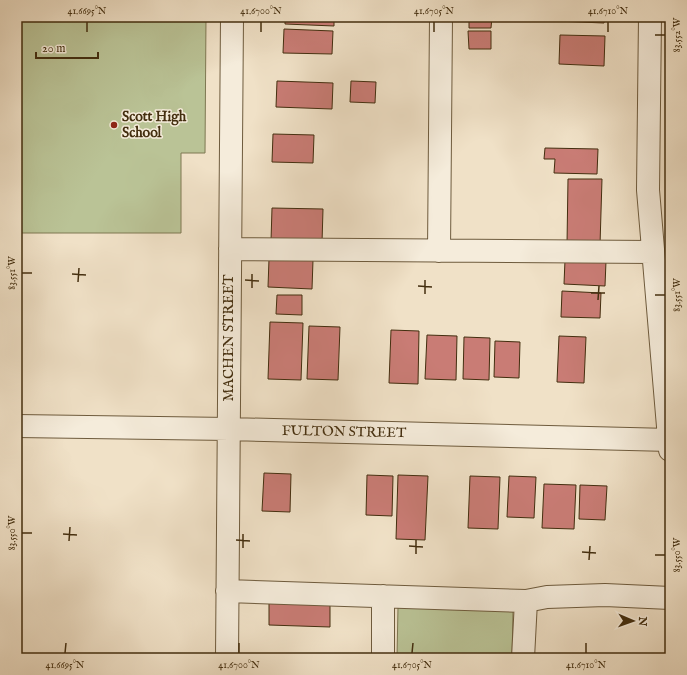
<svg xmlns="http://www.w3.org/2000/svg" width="687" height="675" font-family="'IM FELL English',serif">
<rect width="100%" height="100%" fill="#f0e1c7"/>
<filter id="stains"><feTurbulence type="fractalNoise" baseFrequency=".005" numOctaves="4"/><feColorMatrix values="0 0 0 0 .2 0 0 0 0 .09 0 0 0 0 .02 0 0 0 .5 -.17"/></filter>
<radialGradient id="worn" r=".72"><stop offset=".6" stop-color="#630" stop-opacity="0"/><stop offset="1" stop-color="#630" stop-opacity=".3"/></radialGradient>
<path fill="#bac396" stroke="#7e7852" d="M17,17h189l-1,136h-24v80h-164z
M398,607l115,4 -1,47h-115z"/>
<path fill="#c97c75" stroke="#432e0f" d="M285,17h49v9l-49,-2z
M469,17h23l-1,11h-22z
M556,17h49l-1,6 -48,-2z
M284,29l49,2 -1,23 -49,-1z
M468,31h23v18h-22z
M560,35l45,1 -1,30 -45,-2z
M277,81l56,2 -1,26 -56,-2z
M351,81l25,1 -1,21 -25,-1z
M273,134l41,1 -1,28 -41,-1z
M545,148l53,1 -1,25 -43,-1 1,-14h-11z
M568,179h34l-2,66 -33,-1z
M272,208l51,1 -1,34 -51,-2z
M269,259l44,1 -1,29 -44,-2z
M565,260l41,1 -1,25 -41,-2z
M562,291l39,2 -1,25 -39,-1z
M277,295h25v20l-26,-1z
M270,322l33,1 -2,57 -33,-1z
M309,326l31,1 -2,53 -31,-1z
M391,330l28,1 -1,53 -29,-1z
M427,335l30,1 -1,44 -31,-1z
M559,336l27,1 -2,46 -27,-1z
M464,337l26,1 -1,42 -26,-1z
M495,341l25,1 -1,36 -25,-1z
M264,473l27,1 -1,38 -28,-1z
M367,475l26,1 -1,40 -26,-1z
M398,475l30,1 -3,64 -29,-1z
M470,476l30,1 -2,52 -30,-1z
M509,476l27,1 -2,41 -27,-1z
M544,484l32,1 -2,44 -32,-1z
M580,485l27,1 -2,34 -26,-1z
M269,599l61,2v26l-61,-2z"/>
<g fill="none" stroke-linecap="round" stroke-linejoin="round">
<g stroke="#6e5b3d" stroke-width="24">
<path id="minor" d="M650,17l-2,173 22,260
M230,249l423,3
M439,251l2,-234
M17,426l212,3 441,11
M227,591l299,10 21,-4 58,-2 65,3
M227,658l5,-641
M383,658v-62
M523,658l3,-57"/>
</g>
<use href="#minor" stroke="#f5ecdb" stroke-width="22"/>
</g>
<path fill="none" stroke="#432e0f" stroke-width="1.5" d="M87,32v-10M261,32v-10M434,32v-10M608,32v-10M655,35h10M22,273h10M72,274l14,1M245,280l14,1M78,282l1,-14M418,286l14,1M252,288v-14M591,293h14M425,294v-14M655,295h10M598,300l1,-14M22,533h10M63,534l14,1M236,540l14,1M69,541l1,-14M409,546l14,1M243,548v-14M582,552l14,1M416,554v-14M655,555h10M589,560l1,-14M65,653l1,-10M239,653v-10M412,653l1,-10M586,653v-10"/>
<circle fill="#8f2418" stroke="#f5ecdb" stroke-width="1.5" cx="114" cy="125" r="4"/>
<g text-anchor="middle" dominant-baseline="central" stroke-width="3" stroke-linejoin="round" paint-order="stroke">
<g font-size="14" font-weight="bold" fill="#432e0f" stroke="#f5ecdb" text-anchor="start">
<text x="122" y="117">Scott High<tspan x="122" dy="16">School</tspan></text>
</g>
<g font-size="14" fill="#432e0f" stroke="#f5ecdb">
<text transform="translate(229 338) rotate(-90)">MACHEN STREET</text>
<text transform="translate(344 432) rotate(1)">FULTON STREET</text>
</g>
</g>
<rect width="687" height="675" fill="none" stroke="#f0e1c7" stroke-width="44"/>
<g transform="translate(633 621) rotate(92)" stroke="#f5ecdb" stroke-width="3" paint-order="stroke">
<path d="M0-3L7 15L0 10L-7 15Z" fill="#432e0f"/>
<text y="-6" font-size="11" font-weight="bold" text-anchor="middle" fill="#432e0f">N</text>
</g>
<path d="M36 52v6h62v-6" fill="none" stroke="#432e0f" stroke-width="2"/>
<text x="42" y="52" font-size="12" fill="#432e0f" stroke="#f5ecdb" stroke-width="3" paint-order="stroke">20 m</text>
<rect x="22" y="22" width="643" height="631" fill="none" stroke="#432e0f" stroke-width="1.5"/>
<g font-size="10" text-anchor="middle" fill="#432e0f">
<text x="87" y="14">41.6695°N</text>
<text x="261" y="14">41.6700°N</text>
<text x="434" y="14">41.6705°N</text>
<text x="608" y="14">41.6710°N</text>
<text transform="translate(676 35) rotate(-90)" y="4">83.552°W</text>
<text transform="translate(11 273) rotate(-90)" y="4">83.551°W</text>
<text transform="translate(676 295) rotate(-90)" y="4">83.551°W</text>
<text transform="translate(11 533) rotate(-90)" y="4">83.550°W</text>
<text transform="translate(676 555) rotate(-90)" y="4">83.550°W</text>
<text x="65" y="668">41.6695°N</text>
<text x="239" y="668">41.6700°N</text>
<text x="412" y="668">41.6705°N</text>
<text x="586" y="668">41.6710°N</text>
</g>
<rect width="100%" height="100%" filter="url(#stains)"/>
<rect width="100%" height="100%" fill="url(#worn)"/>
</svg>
